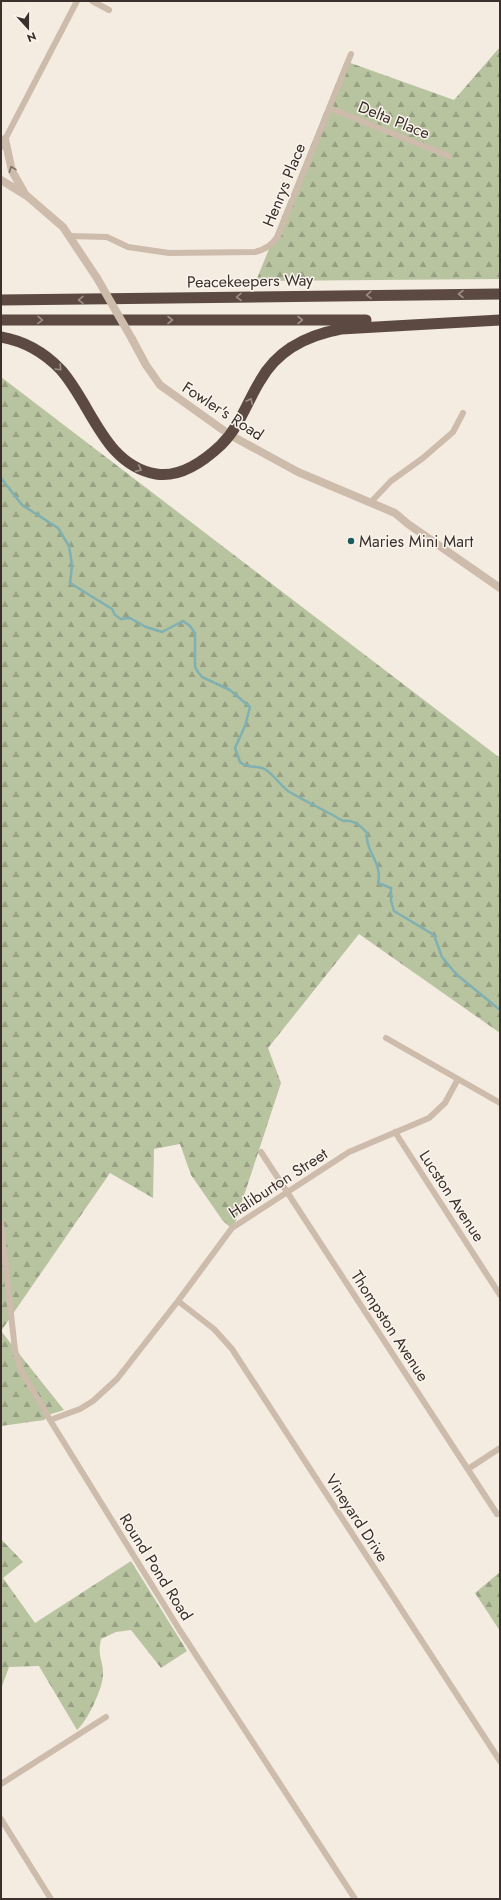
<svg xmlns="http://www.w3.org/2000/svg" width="501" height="1900" font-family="Jost,sans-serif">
<defs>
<pattern id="forest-firs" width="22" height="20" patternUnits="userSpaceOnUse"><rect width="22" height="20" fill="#b8c4a0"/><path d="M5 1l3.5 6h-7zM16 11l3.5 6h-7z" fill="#97a083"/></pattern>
</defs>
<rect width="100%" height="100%" fill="#f4ebe1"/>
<path fill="url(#forest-firs)" d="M500,47v232l-244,2 89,-220 109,39z
M1,377l499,381v275l-141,-99 -91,114 13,35 -49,149 -2,-5 -7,-6 -32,-46 -11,-31 -26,5 -1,49 -43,-25 -109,158 63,79 -16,5 -4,5 -43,6z
M1,1539l22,23 -20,16 32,45 96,-62 56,90 -26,17 -30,-38 -15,2 -15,7c-4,18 2,20 2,34 1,13 -16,49 -26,57l-38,-64 -30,1 -8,22z
M500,1572v59l-25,-38z"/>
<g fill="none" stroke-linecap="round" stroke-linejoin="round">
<path stroke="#7fb0b2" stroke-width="2.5" d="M1,478l21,27 36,23 11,18 3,19 -2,18 42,26 3,6 6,4 9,-1 16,9 16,5 21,-11 7,5 5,7v34l3,5 4,5 28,13 20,17 -5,19 -10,22 5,14c9,8 17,2 26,8 8,5 14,15 22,21 18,11 37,19 55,30 11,-1 16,3 24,12 -2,19 16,30 11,50l13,5v13l3,10 40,24 8,22 14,17 44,36"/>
<path stroke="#cdbbac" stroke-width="6" d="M92,1l17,9
M329,108l120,48
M1,147l76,-146
M69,236l38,1 21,10 41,6 86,-1c11,-3 17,-7 23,-16l73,-182
M371,502l20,-21 32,-23 30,-26 10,-19
M386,1038l114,65
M395,1132l105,163
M261,1152l236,362
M1,1224l14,126 5,18 30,52 129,209 176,270
M178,1301l36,28 18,20 268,412
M50,1420l30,-11 13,-8 24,-22 61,-78 54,-73 117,-76 80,-34 16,-15 13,-24
M468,1469l32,-21
M1,1784l105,-67
M1,1819l50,80"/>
<path stroke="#cdbbac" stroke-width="8" d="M1,142l4,-3 7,32 12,21
M1,180l26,16 36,31 34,51
M132,339l14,26 14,20 70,50 68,37 97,41 13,11 92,64"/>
<path stroke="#5c4a42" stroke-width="11" d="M1,300l499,-6
M1,320h365
M1,337c23,4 44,16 60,33 31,35 43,95 95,104 24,4 48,-13 65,-29 19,-19 25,-41 39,-64 17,-31 48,-46 81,-52l159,-9"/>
<path stroke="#cdbbac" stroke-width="8" d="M97,278l35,61"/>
</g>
<defs><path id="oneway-chevron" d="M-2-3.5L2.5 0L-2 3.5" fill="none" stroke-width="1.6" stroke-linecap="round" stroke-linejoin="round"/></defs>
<use stroke="#7d6f65" href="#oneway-chevron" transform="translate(12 169) rotate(-111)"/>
<g stroke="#9c8e87">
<use href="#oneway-chevron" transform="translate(461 294) rotate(180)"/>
<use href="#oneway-chevron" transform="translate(369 295) rotate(179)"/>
<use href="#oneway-chevron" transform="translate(239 297) rotate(179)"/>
<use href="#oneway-chevron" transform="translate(81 300) rotate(179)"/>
<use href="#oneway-chevron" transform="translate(40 320) rotate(1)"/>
<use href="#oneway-chevron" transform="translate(170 320)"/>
<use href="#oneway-chevron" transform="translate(300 320)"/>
<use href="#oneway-chevron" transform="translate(59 368) rotate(46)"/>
<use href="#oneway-chevron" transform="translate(250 401) rotate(-64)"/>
<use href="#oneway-chevron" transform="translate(139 469) rotate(24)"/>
</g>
<circle fill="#1f5a5e" stroke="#fbf5ee" stroke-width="1.5" cx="351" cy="541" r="4"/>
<g text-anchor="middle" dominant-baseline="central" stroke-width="3" stroke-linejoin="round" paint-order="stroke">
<g font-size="16" fill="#3b302b" stroke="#fbf5ee">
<text transform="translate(394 120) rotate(22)">Delta Place</text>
<text transform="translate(284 185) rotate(-68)">Henrys Place</text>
<text transform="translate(250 281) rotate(-1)">Peacekeepers Way</text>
<text transform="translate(223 411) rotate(33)">Fowler's Road</text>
<text transform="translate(278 1183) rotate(-33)">Haliburton Street</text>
<text transform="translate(452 1196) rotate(57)">Lucston Avenue</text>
<text transform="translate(390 1326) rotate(57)">Thompston Avenue</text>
<text transform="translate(357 1518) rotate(57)">Vineyard Drive</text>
<text transform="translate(156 1567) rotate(58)">Round Pond Road</text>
</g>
<g font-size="16" fill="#3b302b" stroke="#fbf5ee" text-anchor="start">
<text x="359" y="541">Maries Mini Mart</text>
</g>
</g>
<rect width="501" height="1900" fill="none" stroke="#3b302b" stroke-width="4"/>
<g transform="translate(28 28) rotate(159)" stroke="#fbf5ee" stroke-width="3" paint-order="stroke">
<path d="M0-3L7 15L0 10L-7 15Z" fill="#3b302b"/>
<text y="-6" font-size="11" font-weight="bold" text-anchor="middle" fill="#3b302b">N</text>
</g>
</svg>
